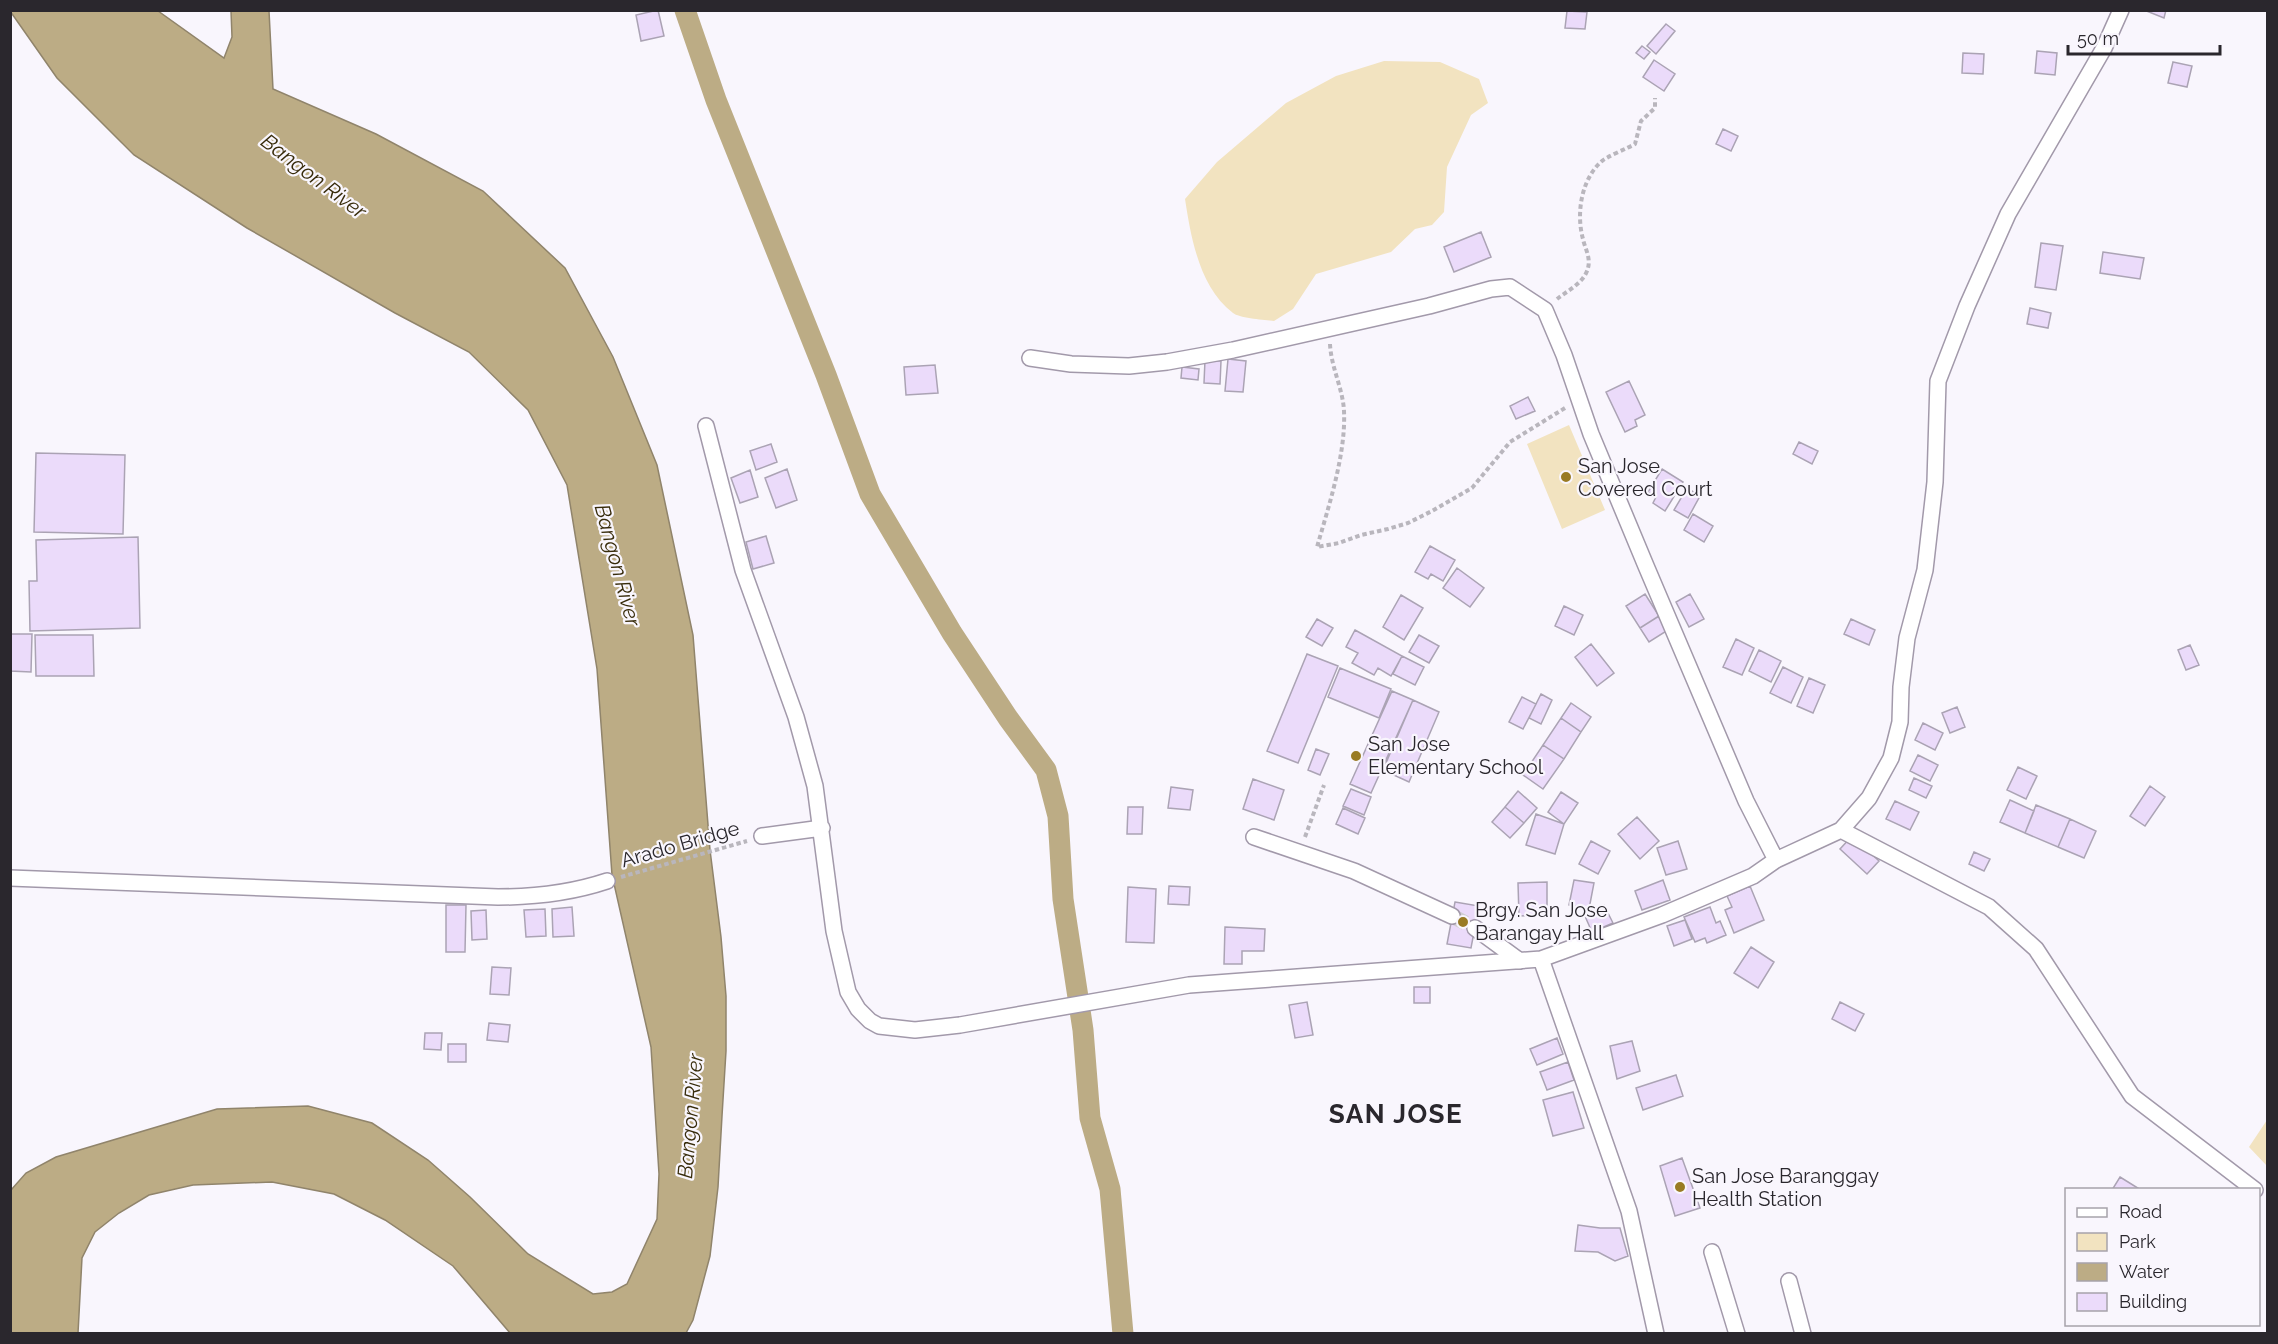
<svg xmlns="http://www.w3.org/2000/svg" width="2278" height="1344" font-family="Raleway,sans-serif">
<rect width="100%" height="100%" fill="#f9f6fd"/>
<path fill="#f2e3c0" d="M1384,61l56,1 39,17 9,24 -17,12 -24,52 -3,45 -12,13 -17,4 -24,23 -75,22 -23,35 -19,12c-10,-1 -35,-3 -41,-8 -34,-26 -42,-76 -48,-114l32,-37 69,-59 50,-27z
M1569,425l36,85 -43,19 -35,-85z
M2267,1120v46l-18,-19z"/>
<path fill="#bcac85" stroke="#90846b" stroke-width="1.5" d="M10,11h148l66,47 8,-21 -1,-26h38l4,78 103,45 107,57 82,77 48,89 44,108 36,170 17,215 11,87 5,59v55l-4,65 -4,71 -8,69 -17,64 -7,13h-176l-57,-67 -68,-46 -51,-26 -62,-12 -79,3 -44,10 -30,18 -24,19 -13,26 -4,75h-67v-143l15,-17 30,-16 161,-48 91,-3 64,17 56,37 42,37 58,57 65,40 19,-2 15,-8 30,-65 2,-45 -8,-127 -39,-172 -15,-206 -30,-184 -39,-75 -59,-58 -74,-39 -148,-85 -113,-73 -77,-77z"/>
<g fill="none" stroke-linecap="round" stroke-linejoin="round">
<path stroke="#bcac85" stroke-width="21" d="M685,10l31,90 110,275 44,119 82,139 56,85 38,52 12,46 5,83 20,131 7,88 20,71 13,145"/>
</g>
<path fill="#ebdbfa" stroke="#aba3b4" stroke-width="1.5" d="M658,10l6,26 -23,5 -5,-26z
M2144,10h22l-2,8z
M1567,11l20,1 -2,17 -20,-1z
M1666,24l9,7 -19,23 -9,-8z
M1642,46l8,6 -6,7 -8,-6z
M2037,51l20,2 -2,22 -20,-2z
M1963,53l21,1 -1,20 -21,-1z
M1654,60l21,14 -11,17 -21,-14z
M2173,62l19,4 -5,21 -19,-4z
M1723,129l15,7 -7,15 -15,-7z
M1481,232l10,25 -37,15 -10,-25z
M2041,243l22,3 -7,44 -21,-3z
M2103,252l41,6 -4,21 -40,-6z
M2030,308l21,5 -3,15 -21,-4z
M1228,359l18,2 -3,31 -18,-1z
M1205,360l16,1 -1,23 -16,-1z
M935,365l3,28 -32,2 -2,-28z
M1182,367l17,2 -1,11 -17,-2z
M1629,381l16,34 -10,5 2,6 -12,6 -19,-40z
M1528,397l7,14 -19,8 -6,-13z
M1799,442l19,9 -6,13 -19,-10z
M771,444l6,18 -21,8 -6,-19z
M36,453l89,2 -2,79 -89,-2z
M787,469l10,31 -21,8 -11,-30z
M1662,469l21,13 -18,29 -12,-8 3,-6 -8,-5z
M750,470l8,27 -18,6 -9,-25z
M1687,488l13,8 -12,22 -14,-8z
M1693,514l20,12 -9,16 -20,-12z
M766,536l8,27 -21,6 -7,-27z
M138,537l2,91 -110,3 -1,-50h8l-1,-41z
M1430,546l25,14 -12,21 -12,-7 -3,5 -13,-7z
M1457,568l27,20 -14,19 -27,-19z
M1645,594l14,22 -19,12 -14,-22z
M1690,594l14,25 -15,8 -13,-25z
M1401,595l22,13 -19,32 -21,-13z
M1564,606l19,9 -9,20 -19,-9z
M1659,616l9,14 -19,12 -9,-14z
M1317,619l16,9 -11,18 -16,-9z
M1851,619l24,11 -6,15 -25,-11z
M1355,630l47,26 -11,20 -13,-8 -4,7 -22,-12 6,-10 -12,-6z
M10,634h22l-1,38 -21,-1z
M35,635h58l1,41h-58z
M1419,635l20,11 -10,17 -20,-11z
M1736,639l18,9 -12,27 -19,-8z
M1591,644l23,29 -17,13 -22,-29z
M2190,645l9,20 -13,5 -8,-20z
M1759,650l22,11 -10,21 -22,-11z
M1307,654l31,12 -40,97 -31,-12z
M1402,656l22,11 -9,18 -22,-11z
M1783,667l20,10 -12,26 -21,-10z
M1340,668l51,21 -12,29 -51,-21z
M1809,678l16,7 -12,28 -16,-7z
M1392,691l21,9 -42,93 -21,-9z
M1541,694l11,6 -11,24 -12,-6z
M1522,697l14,7 -13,25 -14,-7z
M1413,700l26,12 -30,70 -26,-12z
M1571,703l20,14 -10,15 -20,-14z
M1957,707l8,20 -15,6 -8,-20z
M1561,718l20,14 -17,27 -21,-14z
M1923,723l20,10 -8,17 -20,-10z
M1543,745l21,14 -21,30 -20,-14z
M1316,749l13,5 -9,21 -12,-5z
M1918,755l20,10 -8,16 -20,-10z
M2018,767l19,9 -11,23 -19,-9z
M1914,778l18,8 -6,12 -17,-8z
M1253,779l31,11 -10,30 -31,-11z
M2150,786l15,11 -20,29 -15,-10z
M1171,787l22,3 -3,20 -22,-2z
M1351,789l20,8 -7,18 -21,-9z
M1518,791l19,17 -13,15 -19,-16z
M1561,792l17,11 -14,21 -16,-12z
M2010,800l24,11 -9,22 -25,-11z
M1895,801l24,11 -9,18 -24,-11z
M2036,805l34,14 -12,28 -33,-14z
M1128,807h15l-1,27h-15z
M1505,807l19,16 -14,15 -18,-16z
M1343,808l22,10 -7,16 -22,-10z
M1536,814l28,10 -9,30 -29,-9z
M1637,817l22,24 -19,18 -22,-25z
M2070,819l26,12 -12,27 -26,-11z
M1852,836l27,25 -12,13 -27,-25z
M1591,841l19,10 -12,23 -19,-10z
M1678,841l9,28 -21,6 -9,-27z
M1974,852l16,7 -6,12 -15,-7z
M1574,880l20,3 -5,26 -20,-4z
M1663,880l7,20 -28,10 -7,-19z
M1547,882v33l-28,1 -1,-33z
M1169,886l21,1 -1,18 -21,-1z
M1750,886l14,34 -30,13 -9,-23 7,-3 -5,-11z
M1128,887l28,2 -2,54 -28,-1z
M1455,902l24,4 -8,42 -24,-4z
M446,905h20l-1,47h-19z
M1604,905l9,18 -21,9 -8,-18z
M572,907l2,29 -21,1 -1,-28z
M1710,907l6,16 4,-2 6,14 -19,8 -2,-5 -10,4 -11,-25z
M545,909l1,27 -20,1 -2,-27z
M486,910l1,29 -15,1 -1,-29z
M1685,920l7,19 -18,7 -7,-20z
M1225,927l40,2 -1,22h-22v13h-18z
M1751,947l23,15 -16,26 -24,-15z
M492,967l19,1 -2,27 -19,-1z
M1414,987h16v16h-16z
M1307,1002l6,33 -18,3 -6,-33z
M1840,1002l24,12 -9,17 -23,-12z
M489,1023l21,2 -2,17 -21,-2z
M425,1033h17l-1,17 -17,-1z
M1557,1038l6,16 -26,11 -7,-16z
M1632,1041l8,30 -23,8 -7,-33z
M448,1044h18v18h-18z
M1568,1062l6,18 -27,10 -7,-18z
M1676,1075l7,21 -40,14 -7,-22z
M1573,1092l11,36 -31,8 -10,-36z
M1682,1158l18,50 -25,8 -15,-50z
M2120,1177l21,13h-29z
M1578,1225l22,3h20l8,28 -13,5 -17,-9 -23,-1z"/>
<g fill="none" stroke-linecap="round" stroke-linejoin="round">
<path stroke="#d0cdd3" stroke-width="15" stroke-dasharray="15 8" stroke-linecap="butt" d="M1452,916l23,12"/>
<g stroke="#a299aa" stroke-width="18">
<path id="street" d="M1030,358l41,6 58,2 38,-4 66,-12 196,-44 62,-17 19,-2 35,23 19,45 27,79 55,132 100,235 30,59
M706,426l37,144 53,147 19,69 19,145 14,61 10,17 12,12 9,5 36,4 45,-5 229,-40 352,-26 88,252 27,123
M1841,830l148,77 47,42 96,147 123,94
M762,836l60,-8
M1254,837l100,34 98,45
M10,878l488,19c37,0 73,-4 109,-16
M1475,928l45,33
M1541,959l121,-44 91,-39 23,-16 65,-30 28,-32 22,-40 9,-36 1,-35 6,-49 18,-68 10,-88 3,-101 29,-75 41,-92 96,-166 17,-38
M1712,1252l25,82
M1789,1281l14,53"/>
</g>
<path stroke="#b9b6bd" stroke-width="4" stroke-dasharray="4.5 3" stroke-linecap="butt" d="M1557,299c10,-8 25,-15 30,-28 5,-12 -2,-22 -4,-32 -7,-25 -2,-60 19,-78 4,-4 26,-13 33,-17l6,-23 14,-13v-10
M1330,344c1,23 13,45 14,67 2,43 -15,94 -27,136l22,-4 22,-8 27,-6 20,-6 24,-12 40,-23 38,-46 55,-34
M1305,837l19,-52
M621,877l126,-36"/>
<use href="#street" stroke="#fff" stroke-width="15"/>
</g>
<g fill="#997b24" stroke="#f9f6fd" stroke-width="2">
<circle cx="1566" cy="477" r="6"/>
<circle cx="1356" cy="756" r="6"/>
<circle cx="1463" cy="922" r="6"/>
<circle cx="1680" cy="1187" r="6"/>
</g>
<g text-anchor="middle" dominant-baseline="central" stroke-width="4.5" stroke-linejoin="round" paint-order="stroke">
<g font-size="20" fill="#2a272d" stroke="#f9f6fd" text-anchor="start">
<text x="1578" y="466">San Jose<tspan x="1578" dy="23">Covered Court</tspan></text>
<text x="1368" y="744">San Jose<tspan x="1368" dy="23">Elementary School</tspan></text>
<text x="1475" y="910">Brgy. San Jose<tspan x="1475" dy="23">Barangay Hall</tspan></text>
<text x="1692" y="1176">San Jose Baranggay<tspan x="1692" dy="23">Health Station</tspan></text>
</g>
<g font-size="20" fill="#2a272d" stroke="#f9f6fd">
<text transform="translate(680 844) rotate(-16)">Arado Bridge</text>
</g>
<g font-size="21" font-style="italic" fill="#372b0a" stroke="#f9f6fd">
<text transform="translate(314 176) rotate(37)">Bangon River</text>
<text transform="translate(618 565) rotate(75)">Bangon River</text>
<text transform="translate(690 1116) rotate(-85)">Bangon River</text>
</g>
<g font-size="26" font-weight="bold" letter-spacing="1.5" fill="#2a272d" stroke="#f9f6fd">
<text x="1396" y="1114">SAN JOSE</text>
</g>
</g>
<rect width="2278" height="1344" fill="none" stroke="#2a272d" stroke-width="24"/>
<rect x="2065" y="1188" width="195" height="138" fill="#f9f6fd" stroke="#a6a3aa" stroke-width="1.5"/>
<rect x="2077" y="1208" width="30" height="9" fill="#ffffff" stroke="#a6a3aa" stroke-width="1.5"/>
<text x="2119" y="1218" font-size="18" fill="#2a272d">Road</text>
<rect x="2077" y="1233" width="30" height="18" fill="#f2e3c0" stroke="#a6a3aa" stroke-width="1.5"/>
<text x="2119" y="1248" font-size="18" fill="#2a272d">Park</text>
<rect x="2077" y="1263" width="30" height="18" fill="#bcac85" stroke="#a6a3aa" stroke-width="1.5"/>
<text x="2119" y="1278" font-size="18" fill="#2a272d">Water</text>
<rect x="2077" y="1293" width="30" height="18" fill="#ebdbfa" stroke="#a6a3aa" stroke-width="1.5"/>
<text x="2119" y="1308" font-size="18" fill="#2a272d">Building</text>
<path d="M2068 45v9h152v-9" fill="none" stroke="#2a272d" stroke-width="3"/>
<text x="2077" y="45" font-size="18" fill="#2a272d" stroke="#f9f6fd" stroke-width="4.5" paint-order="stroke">50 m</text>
</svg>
